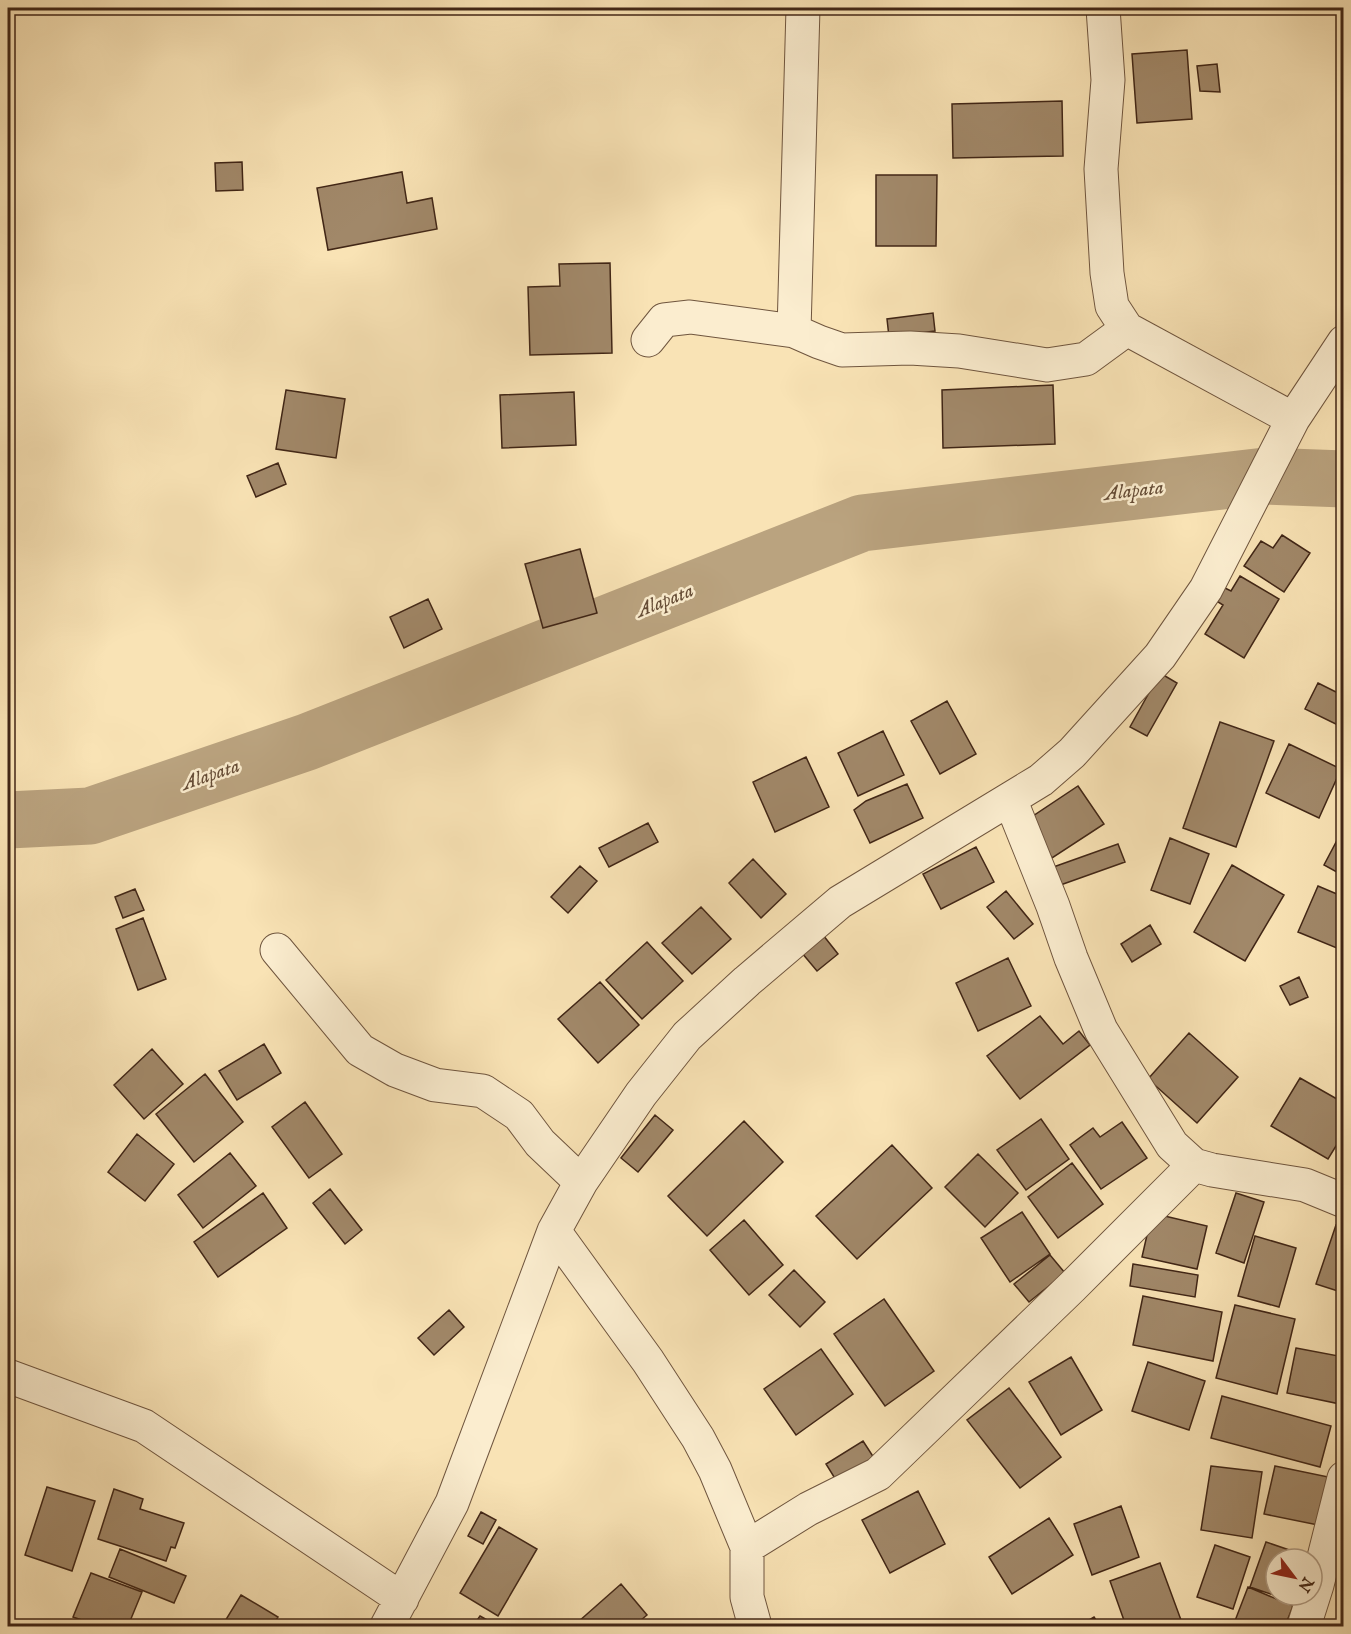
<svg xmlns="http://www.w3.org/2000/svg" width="1351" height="1634" font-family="'IM FELL English',serif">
<rect width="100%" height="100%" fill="#f9e3b5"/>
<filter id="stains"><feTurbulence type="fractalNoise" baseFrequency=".00333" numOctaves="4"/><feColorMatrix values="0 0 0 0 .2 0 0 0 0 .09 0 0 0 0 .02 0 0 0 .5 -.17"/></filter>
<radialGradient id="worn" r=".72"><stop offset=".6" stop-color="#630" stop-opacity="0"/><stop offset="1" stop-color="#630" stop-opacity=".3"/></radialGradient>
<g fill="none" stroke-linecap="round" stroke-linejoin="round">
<path stroke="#8a7155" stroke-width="9" d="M8,477v1"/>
<path stroke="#baa37f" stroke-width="57" d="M8,820l82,-4 217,-74 555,-219 403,-47 79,3"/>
</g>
<path fill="#a18869" stroke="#412616" stroke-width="1.5" d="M1187,50l5,69 -55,4 -5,-69z
M1217,64l3,28 -20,-1 -3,-25z
M1062,101l1,55 -110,2 -1,-54z
M242,162l1,28 -27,1 -1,-28z
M402,172l5,31 25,-5 5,31 -109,21 -11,-62z
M876,175h61l-1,71h-60z
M610,263l2,90 -82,2 -2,-68 32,-1 -1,-22z
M933,313l2,18 -46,6 -2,-18z
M1053,385l2,59 -112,4 -1,-58z
M286,390l59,9 -9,59 -60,-9z
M574,392l2,53 -74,3 -2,-53z
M278,463l8,21 -30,13 -9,-21z
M1282,535l28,18 -26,39 -40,-26 17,-25 12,7z
M580,549l17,64 -54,15 -18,-64z
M1240,576l39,23 -35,59 -39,-24 18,-29 -8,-5 8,-13 8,4z
M428,599l14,30 -38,19 -14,-31z
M1160,673l17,10 -30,53 -17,-9z
M1318,683l26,13v32l-39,-19z
M947,701l29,53 -36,20 -29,-53z
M1220,722l54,19 -38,106 -53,-19z
M883,731l21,44 -46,21 -20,-43z
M1289,744l52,25 -22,49 -53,-25z
M806,757l23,50 -54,25 -22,-50z
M907,784l16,34 -53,25 -16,-33 12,-9z
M1078,786l26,38 -52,34 -25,-38z
M648,823l10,19 -49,25 -10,-19z
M1344,827v49l-20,-11z
M1170,838l39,16 -19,50 -39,-14z
M1118,844l7,18 -73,26 -7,-18z
M976,847l18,35 -53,27 -18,-35z
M753,859l33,35 -25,24 -32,-35z
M1232,865l52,30 -39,66 -51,-29z
M580,866l17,15 -29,32 -17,-16z
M1318,886l26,11v54l-46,-19z
M135,889l9,21 -21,8 -8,-21z
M1006,891l27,33 -19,15 -27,-32z
M701,907l30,32 -39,35 -30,-31z
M143,918l23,61 -28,11 -22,-61z
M1150,925l11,19 -29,18 -11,-18z
M823,935l15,19 -21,17 -15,-18z
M647,942l36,39 -41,38 -36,-39z
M1008,958l23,48 -53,25 -22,-48z
M1299,977l9,20 -18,8 -10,-19z
M600,982l39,43 -41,38 -40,-44z
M1040,1016l23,28 16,-13 11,14 -70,54 -33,-43z
M1189,1033l49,44 -41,46 -49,-44z
M264,1044l17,29 -44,27 -18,-29z
M152,1049l31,35 -39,35 -30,-34z
M205,1074l38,48 -49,40 -38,-48z
M1300,1078l44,25v30l-16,26 -57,-33z
M305,1102l37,52 -33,24 -37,-51z
M655,1115l18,15 -35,42 -17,-14z
M1041,1119l28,40 -43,31 -29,-40z
M744,1121l39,41 -76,74 -39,-40z
M1122,1122l25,36 -46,31 -31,-44 23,-17 7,9z
M137,1134l37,30 -29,37 -37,-29z
M892,1145l40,43 -75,71 -41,-43z
M230,1153l26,33 -53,42 -25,-33z
M978,1154l40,39 -33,34 -40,-40z
M1072,1163l31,41 -45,34 -30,-41z
M330,1189l32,41 -17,14 -32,-41z
M263,1193l24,35 -69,49 -24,-35z
M1236,1193l28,9 -20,61 -28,-10z
M1022,1212l28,42 -40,28 -29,-44z
M1152,1213l55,13 -10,43 -55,-12z
M744,1220l39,45 -34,30 -39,-45z
M1336,1225l8,3v65l-28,-9z
M1255,1236l41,12 -17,59 -41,-11z
M1050,1255l15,18 -36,29 -15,-18z
M1133,1264l65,11 -3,22 -65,-11z
M794,1270l31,32 -25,25 -31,-32z
M1143,1296l79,16 -9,49 -80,-16z
M884,1299l50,72 -49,35 -51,-72z
M1235,1305l60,14 -18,75 -61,-16z
M449,1310l15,17 -30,28 -16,-17z
M1296,1348l48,9v32l-4,15 -53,-11z
M821,1349l32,45 -57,41 -32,-46z
M1071,1357l31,53 -41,25 -32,-53z
M1148,1362l57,19 -16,49 -57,-19z
M1009,1388l52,69 -41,31 -53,-68z
M1222,1396l109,30 -11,41 -109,-29z
M8,1416l4,1 -4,17z
M863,1441l13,20 -37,24 -13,-21z
M1211,1466l51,6 -10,66 -51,-8z
M1275,1466l63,13 -10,48 -64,-13z
M47,1487l48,14 -23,70 -47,-16z
M114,1489l29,10 -3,10 44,14 -9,25 -4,-1 -5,14 -68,-22z
M918,1491l27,53 -55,29 -28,-53z
M1121,1506l18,51 -47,18 -18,-51z
M481,1512l15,8 -13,24 -15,-8z
M1049,1518l24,37 -61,39 -23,-37z
M499,1527l38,22 -39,67 -38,-23z
M1266,1542l44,15v2h-34v36h21l-3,7 -44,-15z
M1215,1545l35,12 -17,52 -36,-12z
M120,1549l66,27 -12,27 -65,-26z
M1160,1563l21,57 -18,6h-37l-16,-45z
M91,1573l51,19 -14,34h-29l-26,-9z
M621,1584l26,31 -13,11h-52l-4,-4z
M1248,1587l45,19 -8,20h-52z
M241,1595l37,22 -6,9h-50z
M480,1616l18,10h-25z
M1094,1617l6,9h-21z"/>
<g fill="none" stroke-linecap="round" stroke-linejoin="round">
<g stroke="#6f553e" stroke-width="35">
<path id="minor" d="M1103,8l5,72 -7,89 6,104 5,33 15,23 166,90
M794,331l9,-323
M648,340l16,-20 26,-3 104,14 25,11 23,8 68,-2 49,3 88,14 39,-6 41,-30
M1010,799l43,107 18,52 30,72 71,115 22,20 18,5 93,15 39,16
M277,950l83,100 35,20 40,15 48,6 36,24 21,28 41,39
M554,1231l94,130 50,77 17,32 32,77v50l8,29
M8,1376l136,50 258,173
M747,1547l61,-38 70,-35 194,-187 122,-122
M387,1626l65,-123 102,-272 27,-49 60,-88 46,-58 60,-55 93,-79 201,-122 31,-27 88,-97 46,-67 87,-170 51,-77
M1304,1626l13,-41 27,-107"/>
</g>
<use href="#minor" stroke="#fbedcf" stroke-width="33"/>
</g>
<g text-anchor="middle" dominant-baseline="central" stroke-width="5" stroke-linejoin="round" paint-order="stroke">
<g font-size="20" font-style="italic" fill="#654c36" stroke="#fbedcf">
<text transform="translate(1134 491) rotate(-7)">Alapata</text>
<text transform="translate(665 601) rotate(-22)">Alapata</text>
<text transform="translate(211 775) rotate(-19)">Alapata</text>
</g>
</g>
<rect width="1351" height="1634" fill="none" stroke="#f9e3b5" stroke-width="30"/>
<rect x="9" y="9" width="1333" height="1616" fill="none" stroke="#412616" stroke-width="3"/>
<rect x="15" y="15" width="1321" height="1604" fill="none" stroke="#412616" stroke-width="1.5"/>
<g transform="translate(1294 1577) rotate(122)"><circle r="28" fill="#fbedcf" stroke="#b19d85" stroke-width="1.5"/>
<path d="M0-4.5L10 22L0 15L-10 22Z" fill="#8f2418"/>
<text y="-9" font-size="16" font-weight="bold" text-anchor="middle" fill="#412616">N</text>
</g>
<rect width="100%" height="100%" filter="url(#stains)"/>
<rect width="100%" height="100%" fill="url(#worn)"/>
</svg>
